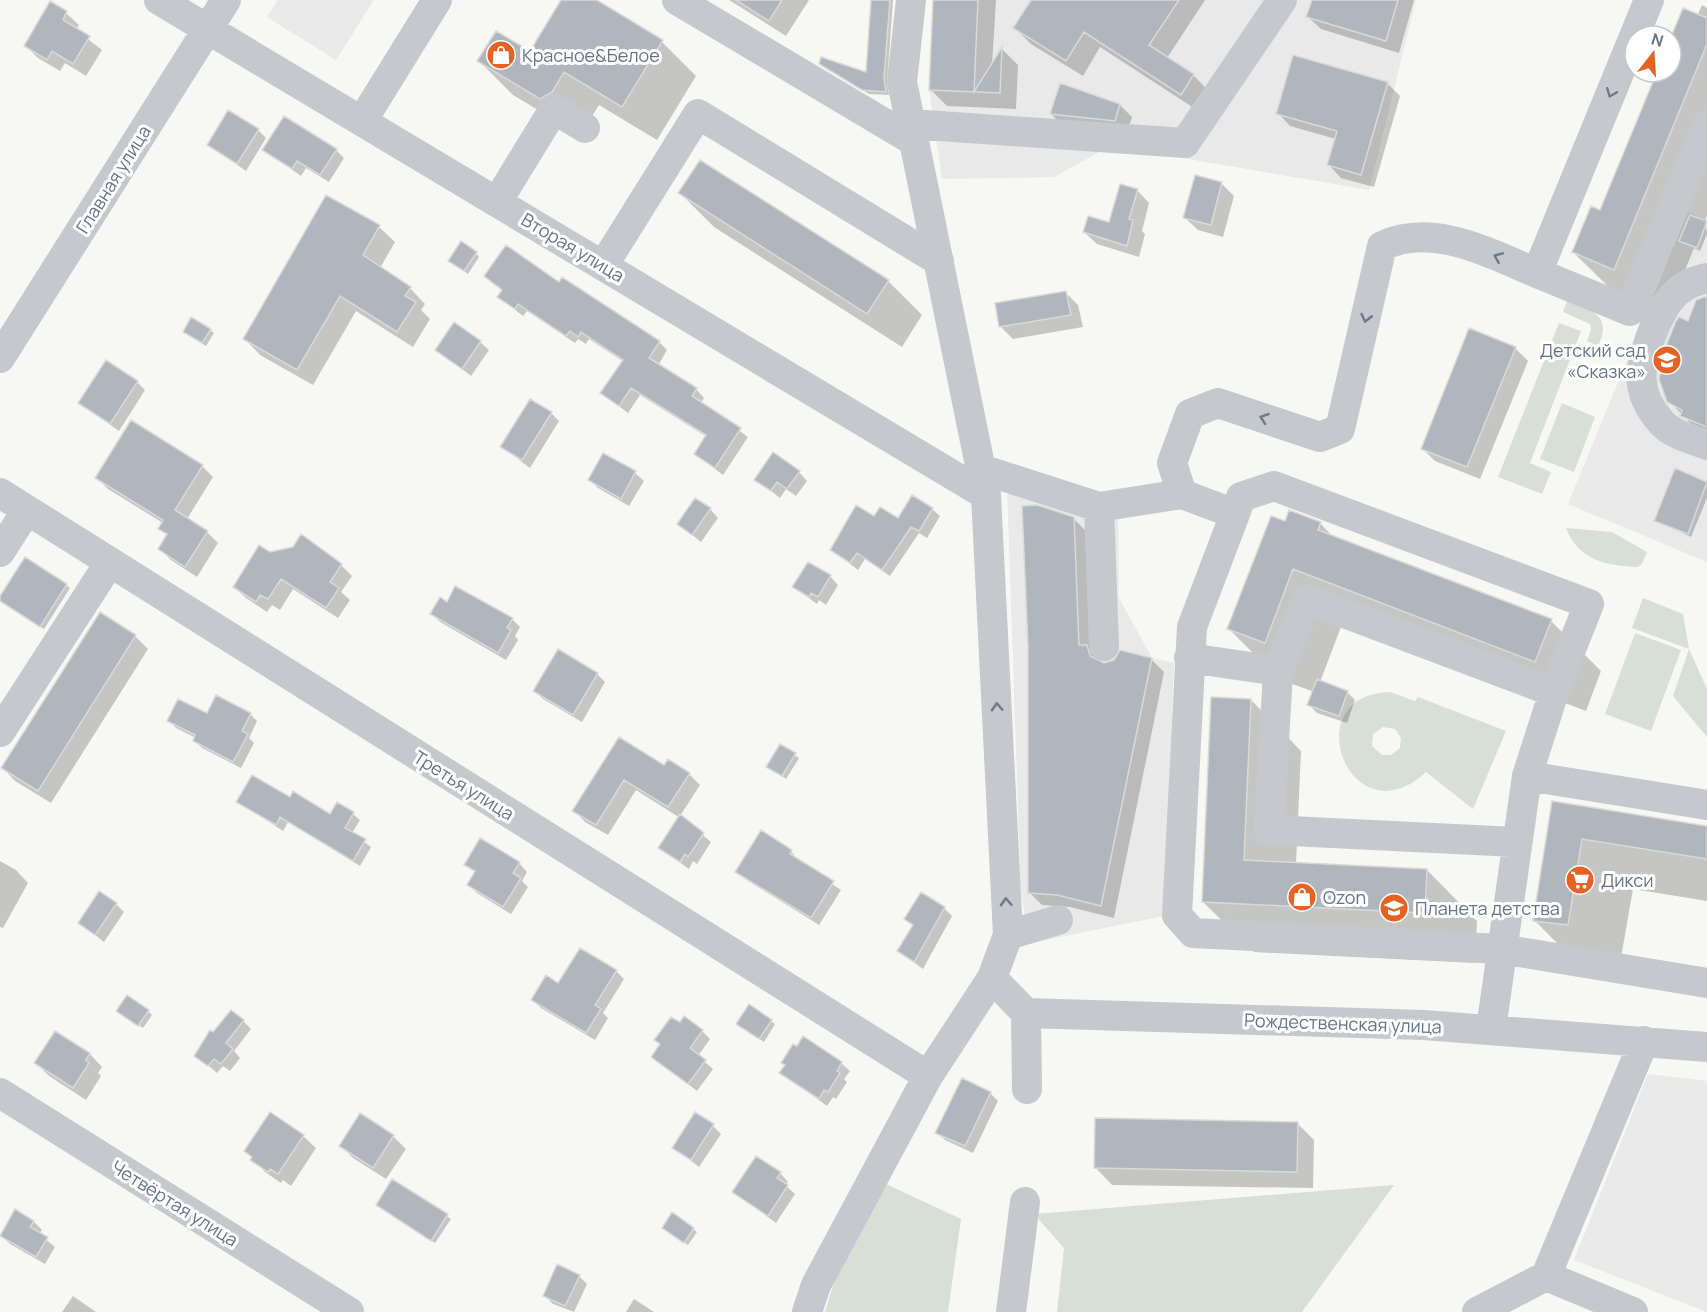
<svg xmlns="http://www.w3.org/2000/svg" width="1707" height="1312" font-family="Manrope,sans-serif">
<rect width="100%" height="100%" fill="#f7f8f4"/>
<path fill="#e8e9e8" d="M278,0h96l-38,60 -69,-43z
M933,0h483l-47,190 -245,-42 -21,2 -49,27 -112,2 -13,-89z
M1688,212l19,8v342l-139,-58z
M1007,488l111,10 1,100 33,60 22,5 -10,253 -134,27 -9,-49z
M1648,1074l59,7v231l-133,-52z"/>
<path fill="#d8dfd5" fill-rule="evenodd" d="M1567,301c25,10 46,14 31,45l-11,-5 4,-11 -1,-6 -27,-12z
M1559,323l22,8 -51,132 21,9 -9,22 -44,-17z
M1562,403l33,14 -21,55 -34,-13z
M1566,528l46,4 35,20 -5,12 -4,3c-31,-1 -60,-7 -72,-39z
M1643,598l40,16 6,35 18,40v48l-34,-41 16,-47 -57,-21z
M1635,633l46,17 -30,81 -46,-17z
M1390,692l25,9 3,-4 88,34 -33,78 -47,-37c-75,70 -133,-77 -36,-80zM1383,727l12,2 6,9 -1,10 -9,7h-9l-10,-9 1,-12z
M886,1184l75,35 -13,93h-123l13,-43z
M1394,1185l-92,127h-245l7,-64 -30,-34z"/>
<path fill="#0003" d="M562,0h32l68,42 34,34 -39,64 -58,-35 -13,21 -11,6 -62,-37 -34,-34 51,-8z
M729,0h80l-23,36z
M873,0h20l-6,83 2,12 -20,-1 -49,-30 47,10z
M934,0h62l-4,65 10,-16 16,16 -2,44 -69,-3 -17,-17z
M1032,0h173l-38,58 26,17 16,16 -12,19 -97,-63 -17,29 -52,-32 -16,-16z
M1313,0h101l-15,53 -78,-24 -13,-12z
M51,3l15,10 13,12 -3,5 26,20 -16,26 -21,-13 -5,8 -22,-13 -12,-12z
M1702,5l5,3v208l-2,6 2,12 -7,17 -6,-3 -29,71 -41,-17 -51,-50 28,-40 57,-140h13v-31l26,-25z
M1387,83l13,13 -26,91 -33,-9 -12,-13 7,-26 -46,-13 -12,-13z
M1120,105l12,12 -5,16 -63,-6 -13,-13z
M258,130l8,8 -20,33 -37,-26z
M264,150h72l8,8 -15,24 -23,-14 -5,8z
M1221,183l13,13 -11,41 -25,-7 -13,-12z
M1137,190l12,13 -7,28 3,3 -6,23 -42,-13 -13,-12 26,-8z
M680,193l208,88 34,34 -20,32 -188,-120z
M327,197l52,30 16,15 -15,26 30,20 15,16 -4,6 9,9 -17,28 -57,-36 -43,74 -53,-30 -15,-16z
M476,253l3,4 -11,17 -14,-10z
M486,276l73,8 100,58 8,8 -9,16 38,23 8,9 -3,5 47,34 -25,38 -28,-21 12,-17 -67,-42 -12,18 -26,-20 22,-31 -35,-23 -3,5 -8,-5 -3,4 -48,-32 -4,5 -24,-19 4,-6z
M1066,293l12,12 5,22 -70,12 -12,-12z
M1707,299v136l-9,-4 -29,-30 20,-78z
M210,330l4,3 -8,13 -22,-14z
M480,342l9,8 -18,26 -34,-26z
M1515,348l13,13 -48,118 -45,-18 -13,-13z
M137,382l8,8 -26,41 -39,-28z
M551,413l8,8 -29,47 -28,-21z
M604,455l31,18 9,8 -15,25 -31,-18 -8,-8z
M202,466l11,11 -26,42 20,13 11,11 -21,34 -26,-17 -11,-11 8,-13 -8,-7 3,-6 -55,-34 -11,-11z
M1676,470l31,13v15l-16,39 -35,-17z
M799,472l8,9 -11,15 -10,-7 -6,9 -24,-19z
M710,509l8,9 -17,24 -22,-18z
M932,509l8,7 -13,22 -8,-5 -29,43 -25,-17 -7,11 -26,-20 42,-32 25,2z
M1073,518l13,13 14,132 4,2 47,-6 13,13 -50,246 -44,-11 -28,-2 -12,-12z
M1320,523l14,15 217,83 50,50 -15,40 -242,-92 -24,63 27,10 8,8 -8,23 -30,-10 -8,-8 5,-13 -35,-13 -50,-50z
M270,554l71,11 11,11 -11,16 9,8 -12,18 -45,-29 -13,21 -8,-5 -5,7 -21,-14 -12,-11z
M830,576l8,9 -12,20 -7,-5 -2,4 -23,-17z
M66,585l4,3 -26,41 -44,-29z
M447,604l65,15 8,8 -5,9 3,4 -12,20 -66,-38 -8,-9z
M100,614l35,22 13,13 -97,154 -36,-22 -12,-13z
M597,674l8,8 -23,40 -39,-23 -8,-8z
M1251,700l50,51 -5,113 131,6 50,51 -2,42 -221,-11 -51,-50z
M250,714l7,7 -8,17 5,5 -13,25 -39,-20 -8,-8 2,-2 -20,-10 -7,-8 39,-5z
M619,739l46,28 24,7 11,11 -20,31 31,26 -14,22 -4,-3 -4,8 -29,-21 20,-30 -44,-28 -28,45 -23,-13 -11,-12z
M780,746l19,12 -13,21 -18,-13z
M290,799l41,17 7,-12 15,10 7,6 -8,13 19,14 -11,19 -72,-44 -5,9 -45,-30z
M1553,803l154,25v73l-74,-12 -15,86 -33,-4 -51,-51z
M791,851l7,10 43,29 -22,35 -74,-46 -8,-8z
M0,861l16,9 12,13 -25,45 -3,-1z
M519,863l8,9 -5,9 6,6 -17,27 -34,-21 -8,-8 7,-12 -10,-9z
M116,904l8,8 -20,30 -24,-19z
M944,908l8,8 -29,53 -24,-18 15,-24 -8,-8z
M616,971l8,8 -21,34 5,5 -13,22 -54,-32 -9,-8z
M148,1011l4,4 -9,13 -22,-14z
M243,1021l8,8 -17,22 6,7 -10,13 -7,-5 -6,7 -21,-18z
M771,1021l4,3 -11,18 -22,-15z
M680,1024l22,7 8,8 -12,17 15,13 -16,22 -44,-34 8,-12 -5,-5z
M56,1033l34,21 12,13 -4,6 3,3 -15,24 -37,-24 -13,-13z
M841,1063l9,8 -6,8 3,3 -11,17 -3,-2 -6,9 -46,-33z
M990,1093l8,8 -25,52 -28,-13 -8,-8z
M1297,1123l17,17 -1,48 -201,-3 -16,-17z
M713,1126l8,8 -22,33 -25,-19z
M303,1136l13,12 -25,38 -8,-6 -2,3 -16,-11 -19,-21z
M393,1136l13,13 -20,30 -33,-21 -12,-12z
M780,1173l8,9 -3,3 10,9 -19,29 -42,-31z
M393,1181l58,38 -16,24 -57,-38z
M16,1211l18,11 8,8 -3,4 16,13 -10,17 -35,-20 -8,-8z
M673,1214l24,18 -9,13 -21,-14z
M579,1276l8,8 -13,28 -21,-8 -9,-9z
M73,1296l23,16h-34z
M634,1299l20,13h-28z"/>
<path fill="#b0b6bd" stroke="#d9d9d7" stroke-width="1.5" d="M561,0h36l66,40 -41,67 -58,-35 -12,20 -12,7 -63,-38 19,-30 34,20z
M736,0h46l-13,21z
M871,0h19l-6,78 2,14 -24,-2 -43,-26 2,-7 45,15z
M933,0h45l-4,92 28,-45 -2,46 -71,-3z
M1031,0h148l-30,45 45,29 -13,21 -97,-63 -18,29 -53,-33z
M1312,0h86l-12,41 -80,-24z
M50,1l17,10 -4,9 27,16 -17,28 -21,-13 -5,9 -23,-14z
M1683,8l24,10v26l-93,226 -42,-18 19,-46 9,4 57,-138h14v-35z
M1293,55l95,27 -27,93 -34,-10 10,-34 -61,-17z
M1060,83l60,21 -5,17 -65,-7z
M228,110l31,19 -22,35 -30,-19z
M284,116l53,33 -17,26 -23,-14 -5,8 -30,-19z
M700,160l189,120 -22,34 -189,-121z
M1195,175l27,7 -11,43 -28,-7z
M1120,184l18,5 -9,30 4,1 -6,26 -44,-14 5,-16 21,6z
M326,195l54,30 -17,30 48,32 -6,9 11,6 -19,30 -57,-36 -43,74 -54,-31z
M1690,215l17,6 -10,27 -18,-7z
M461,241l16,11 -13,19 -16,-10z
M506,245l53,37 3,-5 98,64 -11,17 48,30 -5,8 49,32 -26,40 -21,-14 12,-19 -75,-47 -12,18 -19,-13 23,-33 -42,-28 -3,5 -8,-6 -4,5 -48,-32 -3,5 -18,-12 5,-7 -18,-14z
M1066,291l5,24 -72,12 -4,-24z
M1707,296v131l-27,-11 2,-6 -15,-8 -8,-23 5,-28 12,-30 3,-4 9,4 8,-21z
M191,317l20,12 -9,14 -19,-11z
M454,322l27,19 -19,28 -27,-19z
M1469,328l47,19 -49,120 -46,-18z
M106,360l32,21 -28,43 -32,-21z
M530,399l22,13 -30,48 -22,-13z
M131,420l72,45 -28,45 33,21 -23,36 -27,-18 9,-15 -9,-5 5,-9 -68,-42z
M773,452l27,19 -13,18 -10,-7 -6,9 -17,-11z
M603,453l33,18 -15,28 -33,-19z
M1675,468l32,14 -19,52 -34,-13z
M912,495l21,13 -14,23 -8,-4 -29,43 -25,-17 -7,10 -20,-13 26,-45 18,11 6,-9 18,11z
M695,498l16,10 -19,27 -15,-11z
M1037,505l37,12 5,128h8l3,11 14,7 10,-3 6,-10 32,8 -51,248 -44,-11 -29,-2v-246l-6,-141z
M1289,510l32,12 -3,8 234,89 -17,43 -242,-93 -28,74 -38,-14 44,-113 14,5z
M301,534l41,30 -12,18 9,6 -13,20 -45,-29 -13,20 -8,-4 -4,7 -23,-15 26,-42 11,7 23,-5z
M25,557l42,27 -27,43 -40,-26v-5z
M808,562l23,13 -13,22 -7,-4 -2,4 -17,-10z
M455,586l58,32 -6,10 4,2 -13,23 -68,-39 10,-17 7,5z
M100,612l36,23 -98,156 -37,-23z
M558,649l40,24 -25,42 -40,-24z
M1317,679l31,12 -9,25 -32,-11z
M216,695l35,18 -9,18 6,3 -15,28 -40,-21 2,-6 -28,-14 11,-22 29,14z
M1211,697l40,2 -7,161 183,9 -2,44 -223,-11z
M619,737l45,28 4,-6 22,14 -22,34 -44,-27 -28,45 -24,-14z
M780,744l16,9 -14,23 -16,-9z
M252,775l38,22 3,-6 37,23 7,-12 17,10 -9,16 21,11 -13,22 -73,-44 -4,8 -40,-23z
M1552,801l155,25v33l-125,-20 -14,86 -35,-4z
M680,814l24,19 -16,24 -3,-3 -5,8 -22,-14z
M761,830l31,20 -2,4 44,27 -23,37 -76,-46z
M480,838l40,24 -7,11 8,5 -18,29 -36,-22 8,-14 -11,-6z
M99,891l18,12 -22,32 -17,-12z
M921,892l24,15 -31,55 -17,-11 16,-26 -9,-6z
M580,948l37,22 -22,35 6,4 -15,24 -55,-33 15,-25 12,8z
M127,995l22,15 -11,16 -22,-15z
M749,1004l23,16 -13,19 -23,-15z
M231,1010l13,10 -18,23 7,6 -12,15 -7,-5 -6,7 -14,-10 16,-26 3,2z
M684,1016l19,14 -13,18 16,12 -18,24 -37,-27 9,-13 -6,-4 17,-23 9,5z
M55,1031l35,22 -4,7 3,3 -16,25 -39,-25z
M803,1036l39,26 -5,9 3,2 -12,19 -4,-2 -5,9 -40,-26 6,-8 -4,-2 12,-19 4,2z
M962,1078l29,14 -26,54 -30,-13z
M270,1112l34,23 -26,39 -8,-5 -2,3 -18,-12 2,-3 -8,-6z
M695,1112l19,12 -23,36 -19,-12z
M360,1113l34,22 -21,33 -34,-22z
M1095,1118l203,4 -1,50 -203,-4z
M756,1156l25,16 -4,6 11,7 -20,31 -36,-24z
M392,1179l56,35 -17,27 -55,-36z
M15,1209l19,12 -4,6 18,10 -12,20 -36,-21z
M672,1212l22,16 -10,15 -22,-15z
M557,1264l23,11 -15,31 -22,-10z"/>
<g fill="none" stroke-linecap="round" stroke-linejoin="round">
<path stroke="#c5c8cc" stroke-width="30" d="M159,0l827,495
M677,0l237,141
M1649,0l-112,273c-48,-20 -104,-51 -155,-27l-42,183 -20,8 -102,-34 -28,11 -18,49 10,31 53,20 -43,113 -15,288 16,18 308,16 206,34
M362,121l75,-121
M911,124l274,19 97,-143
M497,202l57,-93 31,19
M603,266l95,-152 241,147
M1537,273l93,38 77,-185
M1707,278c-33,7 -43,26 -55,55 -13,36 -18,59 10,90 11,12 30,16 45,22
M0,358l226,-358
M981,469l118,38 5,139
M0,493l928,583
M1099,507l83,-13
M1235,514l6,-17 33,-11 315,118 -35,88 -27,84 -36,253
M0,552l27,-42
M1189,658l89,13
M0,732l110,-170
M1527,776l180,29
M1516,842l-247,-12 9,-159 29,-72 247,93
M1008,935l50,-15
M992,978l34,35 398,12 283,22
M1026,1013l1,76
M0,1093l349,219
M1546,1276l98,-235
M807,1312l9,-27 112,-209 64,-98 16,-43 -22,-440 -84,-413 9,-82
M1011,1312l14,-110
M1477,1312l69,-36 87,36"/>
</g>
<defs><path id="oneway-chevron" d="M-2-3.5L2.5 0L-2 3.5" fill="none" stroke-width="1.6" stroke-linecap="round" stroke-linejoin="round" transform="scale(1.5)"/></defs>
<g stroke="#6b798a">
<use href="#oneway-chevron" transform="translate(1611 93) rotate(112)"/>
<use href="#oneway-chevron" transform="translate(1498 257) rotate(-157)"/>
<use href="#oneway-chevron" transform="translate(1366 318) rotate(103)"/>
<use href="#oneway-chevron" transform="translate(1264 418) rotate(-161)"/>
<use href="#oneway-chevron" transform="translate(997 707) rotate(-93)"/>
<use href="#oneway-chevron" transform="translate(1006 902) rotate(-93)"/>
</g>
<defs>
<g id="shop-disc" transform="scale(1.5)"><circle r="9.5" fill="#e86224" stroke="#fff"/><path d="M-5-2.5h2.3a2.7 3.5 0 0 1 5.4 0H5L5.5 6h-11ZM-1.5-2.5h3a1.5 2.3 0 0 0-3 0Z" fill="#fff"/></g>
<g id="school-disc" transform="scale(1.5)"><circle r="9.5" fill="#e86224" stroke="#fff"/><path d="M0-5L7-2L0 1L-7-2ZM-4 1L0 2.5L4 1V4Q0 6-4 4Z" fill="#fff"/></g>
<g id="supermarket-disc" transform="scale(1.5)"><circle r="9.5" fill="#e86224" stroke="#fff"/><path d="M-6-5.5h2.5l.6 2H6L4.5 2H-2.5L-4.4-4H-6ZM-1.5 3.2a1.3 1.3 0 1 0 .1 0ZM3 3.2a1.3 1.3 0 1 0 .1 0Z" fill="#fff"/></g>
</defs>
<g fill-rule="evenodd">
<use href="#shop-disc" x="501" y="55"/>
<use href="#school-disc" x="1667" y="360"/>
<use href="#supermarket-disc" x="1580" y="880"/>
<use href="#shop-disc" x="1302" y="897"/>
<use href="#school-disc" x="1394" y="908"/>
</g>
<g text-anchor="middle" dominant-baseline="central" stroke-width="6" stroke-linejoin="round" paint-order="stroke">
<g font-size="18" fill="#667586" stroke="#fff" text-anchor="start">
<text x="522" y="55">Красное&amp;Белое</text>
<text x="1646" y="350" text-anchor="end">Детский сад<tspan x="1646" dy="21">«Сказка»</tspan></text>
<text x="1601" y="880">Дикси</text>
<text x="1323" y="897">Ozon</text>
<text x="1415" y="908">Планета детства</text>
</g>
<g font-size="18" fill="#667586" stroke="#fff">
<text transform="translate(113 179) rotate(-58)">Главная улица</text>
<text transform="translate(573 247) rotate(31)">Вторая улица</text>
<text transform="translate(464 785) rotate(32)">Третья улица</text>
<text transform="translate(1343 1023) rotate(2)">Рождественская улица</text>
<text transform="translate(175 1203) rotate(32)">Четвёртая улица</text>
</g>
</g>
<g transform="translate(1653 54) rotate(17)"><circle r="28" fill="#ffffff" stroke="#c2c8cf" stroke-width="1.5"/>
<path d="M0-4.5L10 22L0 15L-10 22Z" fill="#e86224"/>
<text y="-9" font-size="16" font-weight="bold" text-anchor="middle" fill="#667586">N</text>
</g>
</svg>
